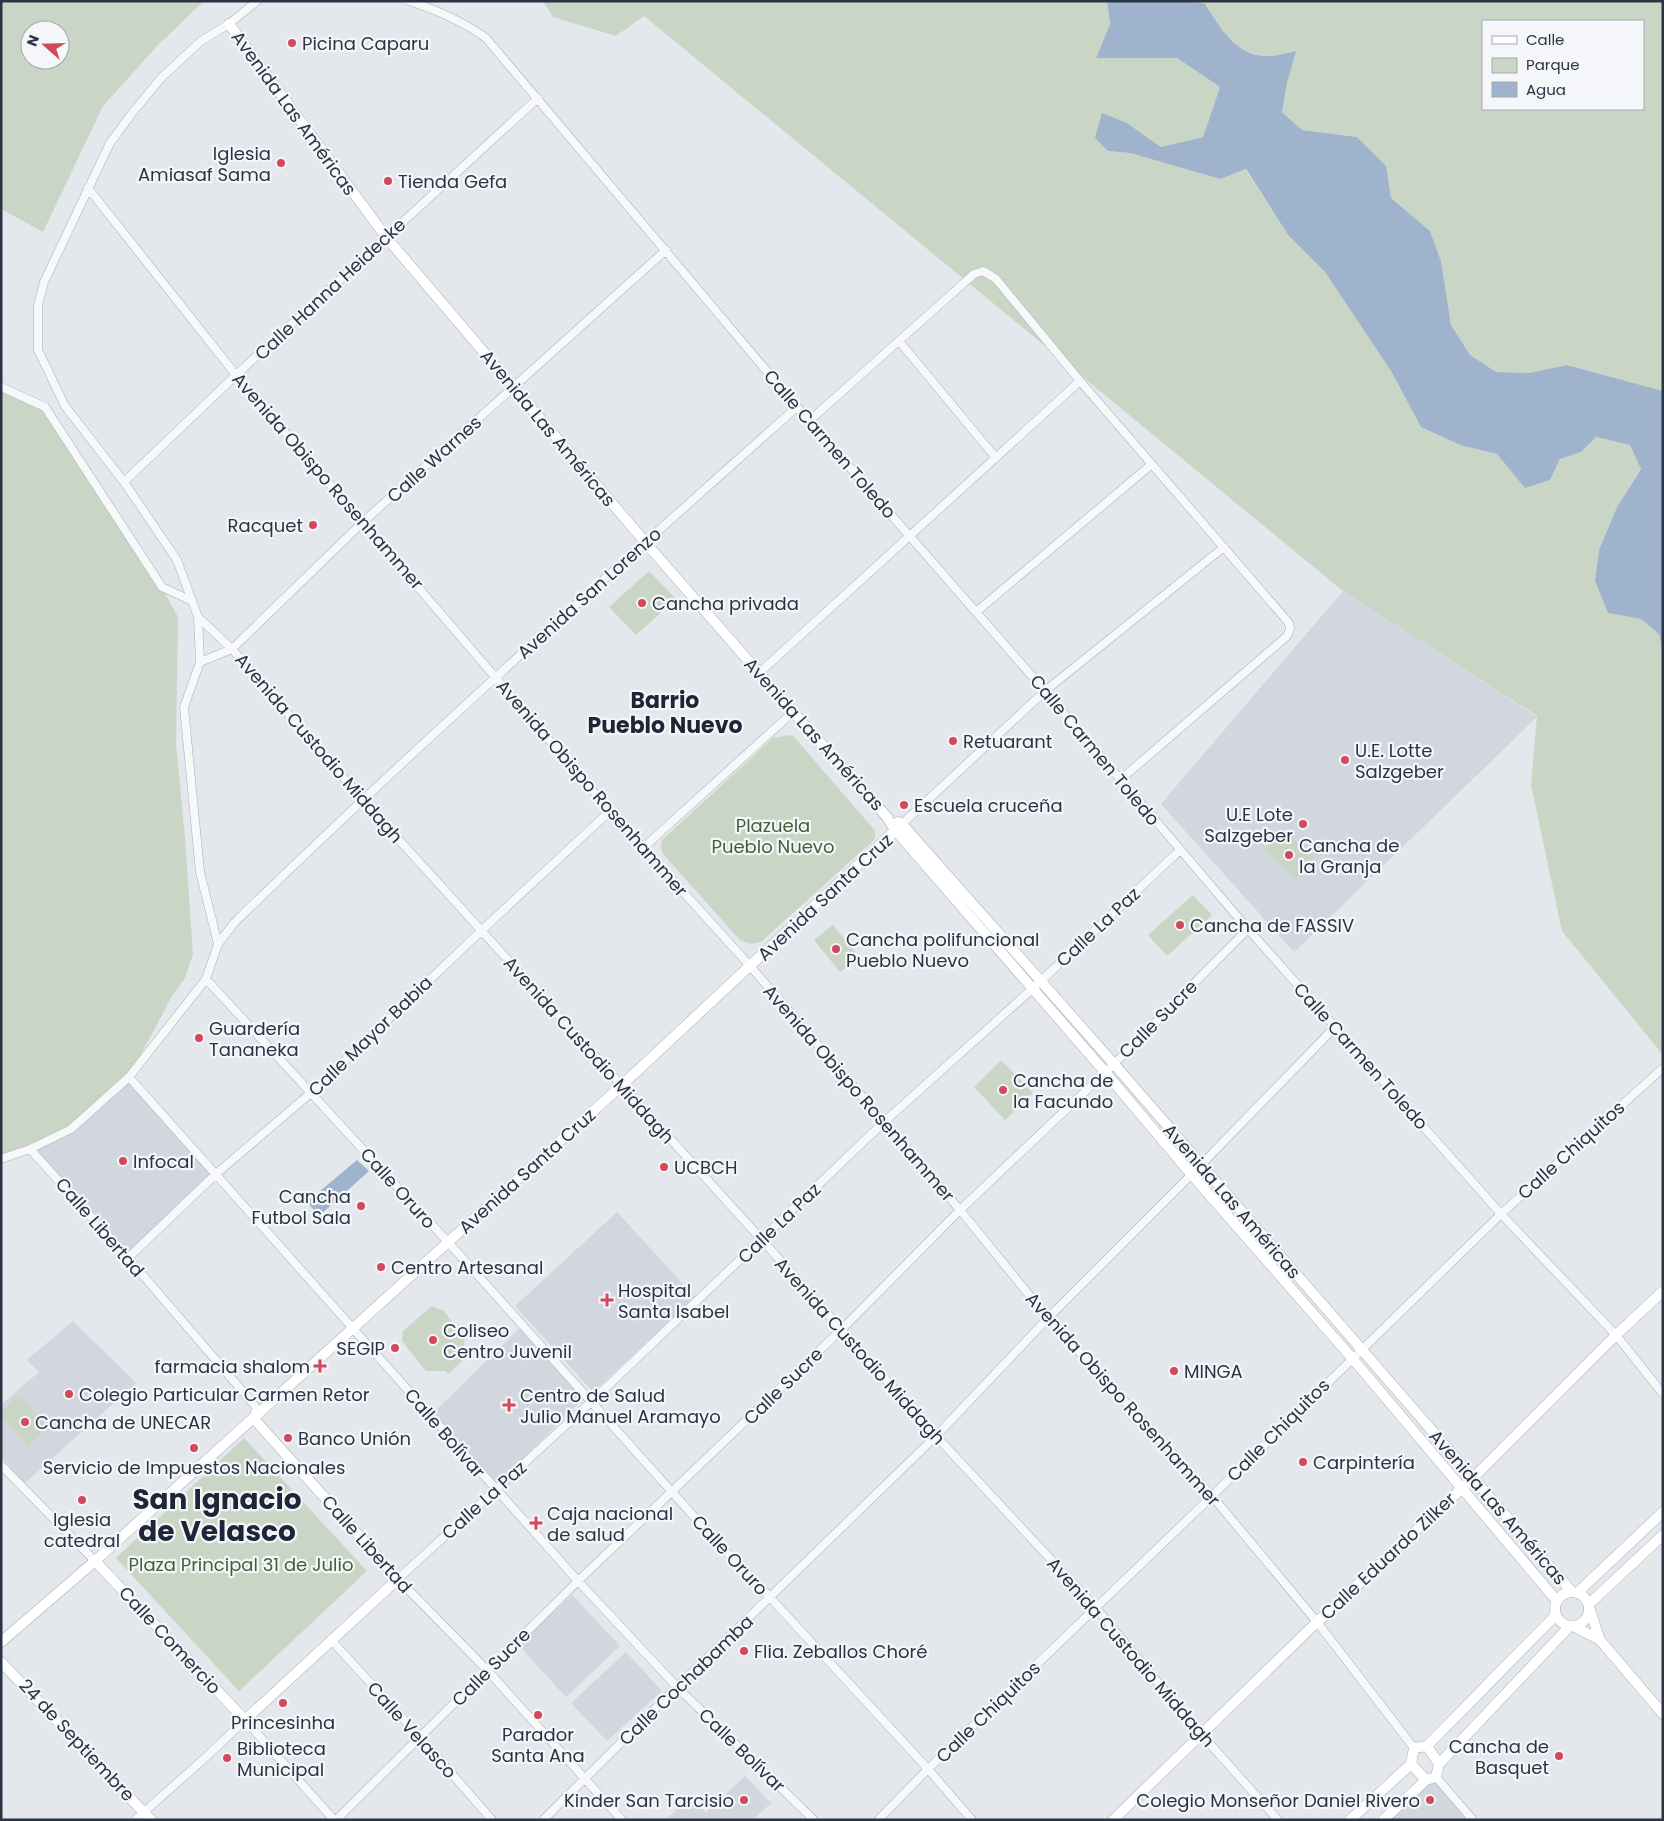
<svg xmlns="http://www.w3.org/2000/svg" width="1664" height="1821" font-family="Poppins,sans-serif">
<rect width="100%" height="100%" fill="#e4e7ec"/>
<path fill="#d2d6de" d="M1343,591l194,126 -243,235 -133,-148z
M129,1077l87,97 -88,84 -98,-109z
M617,1212l78,85 -102,95 -78,-86z
M73,1321l63,62 -111,100 -24,-26v-52l38,-33 -12,-12z
M523,1325l62,72 -90,89 -60,-71v-4z
M572,1595l48,51 -54,51 -48,-52z
M626,1652l36,39 -55,50 -36,-38z
M745,1776l26,27 -18,17h-87l24,-24 16,17z
M1436,1777l37,43h-90z"/>
<path fill="#c9d6c5" fill-rule="evenodd" d="M1,1h203l-46,44 -55,61 -60,126 -42,-23zM30,30h30v30h-30z
M543,1h564l3,23 -14,33 81,1 43,29 -17,50 -42,10 -34,-24 -19,28 22,2 90,26 25,-10 43,66 37,37 66,99 30,56 39,18 37,9 28,33 25,-7 10,-21 21,-7 15,-15 34,8 11,23 -24,39 -18,43 -4,31 13,32 33,6 18,15 4,19v402l-101,-124 -31,-146 6,-69 -194,-125 -699,-575 -28,20 -63,-19z
M1193,1h470v390l-96,-26 -38,8 -34,-1 -25,-17 -19,-30 -10,-64 -11,-30 -39,-33 -6,-32 -28,-29 -55,-7 -20,-18 5,-29 8,-32c-8,2 -18,5 -27,5 -32,0 -48,-28 -63,-52zM1483,21h160v88h-160z
M1,387l44,20 102,154 31,56 -2,127 9,94 8,116 -8,24 -13,18 -43,81 -58,52 -70,30z
M649,571l27,28 -40,36 -27,-28z
M790,735l4,2 77,89 4,5v8l-113,102c-10,4 -14,3 -23,-2l-75,-84 -3,-7 1,-8 111,-102z
M1284,829l31,30 -20,21 -31,-30z
M1193,895l19,20 -45,41 -19,-21z
M833,925l26,32 -19,15 -26,-32z
M1001,1060l32,33 -28,27 -31,-33z
M432,1306l12,5 21,28 -2,12 5,5 -20,18 -3,-3h-19l-24,-30 1,-10z
M19,1396l29,31 -20,19 -27,-29v-5z
M244,1438l123,133 -128,120 -123,-133z"/>
<path fill="#9fb4cc" d="M1107,1h86l12,3c15,23 31,53 63,52 9,0 19,-3 28,-5l-9,32 -5,29 20,18 55,7 29,29 5,32 39,33 11,30 10,64 19,30 26,17 33,1 38,-8 96,26v262l-4,-19 -18,-15 -33,-6 -13,-32 4,-31 18,-43 24,-38 -11,-24 -34,-8 -15,15 -21,7 -10,21 -25,8 -28,-34 -37,-9 -39,-18 -30,-56 -66,-99 -37,-37 -42,-66 -26,10 -90,-26 -22,-2 -13,-13 7,-25 25,10 34,24 42,-10 17,-50 -43,-29h-81l14,-34z
M357,1160l12,11 -50,45 -12,-14z"/>
<g fill="none" stroke-linecap="round" stroke-linejoin="round">
<g stroke="#a9aeb7" stroke-width="9">
<path id="street" d="M409,1c28,9 53,20 77,37l311,369 248,284 203,238 253,285 115,121 47,59
M88,188l148,187 374,436 141,156 209,243 88,108 164,178 105,126 97,126
M899,341l97,117
M1,387l44,20 117,180 30,14
M809,421l165,-147 9,-3 13,8 84,102 209,242 1,6 -3,7 -167,144
M124,482l112,-107 302,-277
M976,612l176,-148
M198,617l34,32 130,150 400,441 174,196 160,172 105,126 77,86
M200,662l32,-13 131,-127 303,-272
M759,673l321,-292
M902,824l143,-133 179,-144
M643,848l150,-136
M218,944l-18,-72 -16,-165 16,-45 -2,-45 -21,-57 -53,-78 -59,-76 -27,-56v-45l6,-23 66,-139 23,-31 29,-35 39,-36 28,-17 28,-23
M206,979l242,263 276,308 18,17 186,202 44,51
M129,1077l449,504 99,106 137,133
M30,1149l93,103 133,155 -2,10
M1,1159l29,-10 41,-20 58,-52 77,-98 12,-35 16,-21c183,-178 373,-347 563,-516
M128,1258l88,-84 96,-82 170,-162 128,-119
M1,1465l94,96
M331,1640l89,97 72,83
M1436,1777l37,43
M135,1820l71,-63 39,-37 89,100
M336,1820l242,-239 263,-251 119,-120 154,-146 134,-135
M543,1820l134,-133 259,-251 112,-118 153,-153 133,-137
M622,1820l-134,-149 -90,-92 193,-177 293,-280 157,-141 139,-131
M878,1820l50,-51 284,-273 289,-282 162,-146"/>
</g>
<g stroke="#a9aeb7" stroke-width="11">
<path id="secondary" d="M229,24l157,213 259,305 148,170 94,105 8,13 210,242 86,102 161,184 205,243
M898,822l4,2 212,240 458,528
M95,1561l150,159 153,-141 -144,-160
M1555 1609a17 17 0 1 1 34 0a17 17 0 1 1-34 0Z
M1577,1593l86,-81
M1589,1604l74,-69
M1590,1610l10,30 63,74
M1575,1627l25,13
M1,1642l94,-81 526,-475 281,-262
M1,1662l150,158
M1427,1746l129,-131
M1427,1746l12,18 -3,13 -10,3 -15,-16 3,-16z
M1439,1764l130,-137
M1113,1820l204,-198 155,-143 144,-144 47,-44
M1350,1820l61,-56
M1383,1820l43,-40"/>
</g>
<use href="#street" stroke="#f7f8fa" stroke-width="8"/>
<use href="#secondary" stroke="#fff" stroke-width="10"/>
</g>
<g fill="#d1495b" stroke="#f4f6f9" stroke-width="2">
<circle cx="292" cy="43" r="5"/>
<circle cx="281" cy="163" r="5"/>
<circle cx="388" cy="181" r="5"/>
<circle cx="313" cy="525" r="5"/>
<circle cx="642" cy="603" r="5"/>
<circle cx="953" cy="741" r="5"/>
<circle cx="1345" cy="760" r="5"/>
<circle cx="904" cy="805" r="5"/>
<circle cx="1303" cy="824" r="5"/>
<circle cx="1289" cy="855" r="5"/>
<circle cx="1180" cy="925" r="5"/>
<circle cx="836" cy="949" r="5"/>
<circle cx="199" cy="1038" r="5"/>
<circle cx="1003" cy="1090" r="5"/>
<circle cx="123" cy="1161" r="5"/>
<circle cx="664" cy="1167" r="5"/>
<circle cx="361" cy="1206" r="5"/>
<circle cx="381" cy="1267" r="5"/>
<path d="M604.5 1292.5h5v5h5v5h-5v5h-5v-5h-5v-5h5z"/>
<circle cx="433" cy="1340" r="5"/>
<circle cx="395" cy="1348" r="5"/>
<path d="M317.5 1358.5h5v5h5v5h-5v5h-5v-5h-5v-5h5z"/>
<circle cx="1174" cy="1371" r="5"/>
<circle cx="69" cy="1394" r="5"/>
<path d="M506.5 1397.5h5v5h5v5h-5v5h-5v-5h-5v-5h5z"/>
<circle cx="25" cy="1422" r="5"/>
<circle cx="288" cy="1438" r="5"/>
<circle cx="194" cy="1448" r="5"/>
<circle cx="1303" cy="1462" r="5"/>
<circle cx="82" cy="1500" r="5"/>
<path d="M533.5 1515.5h5v5h5v5h-5v5h-5v-5h-5v-5h5z"/>
<circle cx="744" cy="1651" r="5"/>
<circle cx="283" cy="1703" r="5"/>
<circle cx="538" cy="1715" r="5"/>
<circle cx="1559" cy="1756" r="5"/>
<circle cx="227" cy="1758" r="5"/>
<circle cx="744" cy="1800" r="5"/>
<circle cx="1430" cy="1800" r="5"/>
</g>
<g text-anchor="middle" dominant-baseline="central" stroke-width="4.5" stroke-linejoin="round" paint-order="stroke">
<g font-size="18" fill="#2b3445" stroke="#f4f6f9" text-anchor="start">
<text x="302" y="43">Picina Caparu</text>
<text x="271" y="153" text-anchor="end">Iglesia<tspan x="271" dy="21">Amiasaf Sama</tspan></text>
<text x="398" y="181">Tienda Gefa</text>
<text x="303" y="525" text-anchor="end">Racquet</text>
<text x="652" y="603">Cancha privada</text>
<text x="963" y="741">Retuarant</text>
<text x="1355" y="750">U.E. Lotte<tspan x="1355" dy="21">Salzgeber</tspan></text>
<text x="914" y="805">Escuela cruceña</text>
<text x="1293" y="814" text-anchor="end">U.E Lote<tspan x="1293" dy="21">Salzgeber</tspan></text>
<text x="1299" y="845">Cancha de<tspan x="1299" dy="21">la Granja</tspan></text>
<text x="1190" y="925">Cancha de FASSIV</text>
<text x="846" y="939">Cancha polifuncional<tspan x="846" dy="21">Pueblo Nuevo</tspan></text>
<text x="209" y="1028">Guardería<tspan x="209" dy="21">Tananeka</tspan></text>
<text x="1013" y="1080">Cancha de<tspan x="1013" dy="21">la Facundo</tspan></text>
<text x="133" y="1161">Infocal</text>
<text x="674" y="1167">UCBCH</text>
<text x="351" y="1196" text-anchor="end">Cancha<tspan x="351" dy="21">Futbol Sala</tspan></text>
<text x="391" y="1267">Centro Artesanal</text>
<text x="618" y="1290">Hospital<tspan x="618" dy="21">Santa Isabel</tspan></text>
<text x="443" y="1330">Coliseo<tspan x="443" dy="21">Centro Juvenil</tspan></text>
<text x="385" y="1348" text-anchor="end">SEGIP</text>
<text x="310" y="1366" text-anchor="end">farmacia shalom</text>
<text x="1184" y="1371">MINGA</text>
<text x="79" y="1394">Colegio Particular Carmen Retor</text>
<text x="520" y="1395">Centro de Salud<tspan x="520" dy="21">Julio Manuel Aramayo</tspan></text>
<text x="35" y="1422">Cancha de UNECAR</text>
<text x="298" y="1438">Banco Unión</text>
<text x="1313" y="1462">Carpintería</text>
<text x="194" y="1467" text-anchor="middle">Servicio de Impuestos Nacionales</text>
<text x="547" y="1513">Caja nacional<tspan x="547" dy="21">de salud</tspan></text>
<text x="82" y="1519" text-anchor="middle">Iglesia<tspan x="82" dy="21">catedral</tspan></text>
<text x="754" y="1651">Flia. Zeballos Choré</text>
<text x="283" y="1722" text-anchor="middle">Princesinha</text>
<text x="538" y="1734" text-anchor="middle">Parador<tspan x="538" dy="21">Santa Ana</tspan></text>
<text x="1549" y="1746" text-anchor="end">Cancha de<tspan x="1549" dy="21">Basquet</tspan></text>
<text x="237" y="1748">Biblioteca<tspan x="237" dy="21">Municipal</tspan></text>
<text x="734" y="1800" text-anchor="end">Kinder San Tarcisio</text>
<text x="1420" y="1800" text-anchor="end">Colegio Monseñor Daniel Rivero</text>
</g>
<g font-size="18" fill="#2b3445" stroke="#f4f6f9">
<text transform="translate(294 113) rotate(54)">Avenida Las Américas</text>
<text transform="translate(330 289) rotate(-43)">Calle Hanna Heidecke</text>
<text transform="translate(548 428) rotate(50)">Avenida Las Américas</text>
<text transform="translate(830 444) rotate(49)">Calle Carmen Toledo</text>
<text transform="translate(434 459) rotate(-42)">Calle Warnes</text>
<text transform="translate(328 481) rotate(49)">Avenida Obispo Rosenhammer</text>
<text transform="translate(589 593) rotate(-42)">Avenida San Lorenzo</text>
<text transform="translate(814 734) rotate(48)">Avenida Las Américas</text>
<text transform="translate(319 748) rotate(49)">Avenida Custodio Middagh</text>
<text transform="translate(1095 750) rotate(50)">Calle Carmen Toledo</text>
<text transform="translate(592 788) rotate(49)">Avenida Obispo Rosenhammer</text>
<text transform="translate(825 897) rotate(-43)">Avenida Santa Cruz</text>
<text transform="translate(1098 927) rotate(-43)">Calle La Paz</text>
<text transform="translate(1158 1019) rotate(-45)">Calle Sucre</text>
<text transform="translate(370 1036) rotate(-44)">Calle Mayor Babia</text>
<text transform="translate(589 1050) rotate(48)">Avenida Custodio Middagh</text>
<text transform="translate(1361 1056) rotate(48)">Calle Carmen Toledo</text>
<text transform="translate(859 1093) rotate(49)">Avenida Obispo Rosenhammer</text>
<text transform="translate(1571 1150) rotate(-42)">Calle Chiquitos</text>
<text transform="translate(527 1171) rotate(-42)">Avenida Santa Cruz</text>
<text transform="translate(398 1188) rotate(48)">Calle Oruro</text>
<text transform="translate(1232 1201) rotate(49)">Avenida Las Américas</text>
<text transform="translate(779 1223) rotate(-44)">Calle La Paz</text>
<text transform="translate(100 1227) rotate(49)">Calle Libertad</text>
<text transform="translate(860 1351) rotate(48)">Avenida Custodio Middagh</text>
<text transform="translate(783 1386) rotate(-44)">Calle Sucre</text>
<text transform="translate(1123 1399) rotate(48)">Avenida Obispo Rosenhammer</text>
<text transform="translate(1278 1430) rotate(-45)">Calle Chiquitos</text>
<text transform="translate(445 1433) rotate(49)">Calle Bolívar</text>
<text transform="translate(484 1500) rotate(-42)">Calle La Paz</text>
<text transform="translate(1498 1507) rotate(49)">Avenida Las Américas</text>
<text transform="translate(367 1544) rotate(48)">Calle Libertad</text>
<text transform="translate(730 1555) rotate(47)">Calle Oruro</text>
<text transform="translate(1388 1556) rotate(-43)">Calle Eduardo Zilker</text>
<text transform="translate(170 1640) rotate(47)">Calle Comercio</text>
<text transform="translate(1131 1652) rotate(49)">Avenida Custodio Middagh</text>
<text transform="translate(491 1667) rotate(-45)">Calle Sucre</text>
<text transform="translate(686 1680) rotate(-44)">Calle Cochabamba</text>
<text transform="translate(988 1712) rotate(-44)">Calle Chiquitos</text>
<text transform="translate(412 1730) rotate(48)">Calle Velasco</text>
<text transform="translate(77 1740) rotate(47)">24 de Septiembre</text>
<text transform="translate(742 1750) rotate(44)">Calle Bolívar</text>
</g>
<g font-size="18" fill="#3f6138" stroke="#f4f6f9">
<text x="773" y="825">Plazuela<tspan x="773" dy="21">Pueblo Nuevo</tspan></text>
<text x="241" y="1564">Plaza Principal 31 de Julio</text>
</g>
<g font-size="22" font-weight="bold" fill="#1d2536" stroke="#f4f6f9">
<text x="665" y="700">Barrio<tspan x="665" dy="25">Pueblo Nuevo</tspan></text>
</g>
<g font-size="28" font-weight="bold" fill="#1d2536" stroke="#f4f6f9">
<text x="217" y="1499">San Ignacio<tspan x="217" dy="32">de Velasco</tspan></text>
</g>
</g>
<rect width="1664" height="1821" fill="none" stroke="#2b3445" stroke-width="5"/>
<rect x="1482" y="20" width="162" height="90" fill="#f4f6f9" stroke="#a4a8b1"/>
<rect x="1492" y="36" width="25" height="8" fill="#ffffff" stroke="#a4a8b1"/>
<text x="1526" y="45" font-size="15" fill="#2b3445">Calle</text>
<rect x="1492" y="58" width="25" height="15" fill="#c9d6c5" stroke="#a4a8b1"/>
<text x="1526" y="70" font-size="15" fill="#2b3445">Parque</text>
<rect x="1492" y="82" width="25" height="15" fill="#9fb4cc" stroke="#a4a8b1"/>
<text x="1526" y="95" font-size="15" fill="#2b3445">Agua</text>
<g transform="translate(45 45) rotate(290)"><circle r="24" fill="#f4f6f9" stroke="#a4a8b1"/>
<path d="M0-4L9 19L0 12L-9 19Z" fill="#d1495b"/>
<text y="-8" font-size="14" font-weight="bold" text-anchor="middle" fill="#2b3445">N</text>
</g>
</svg>
